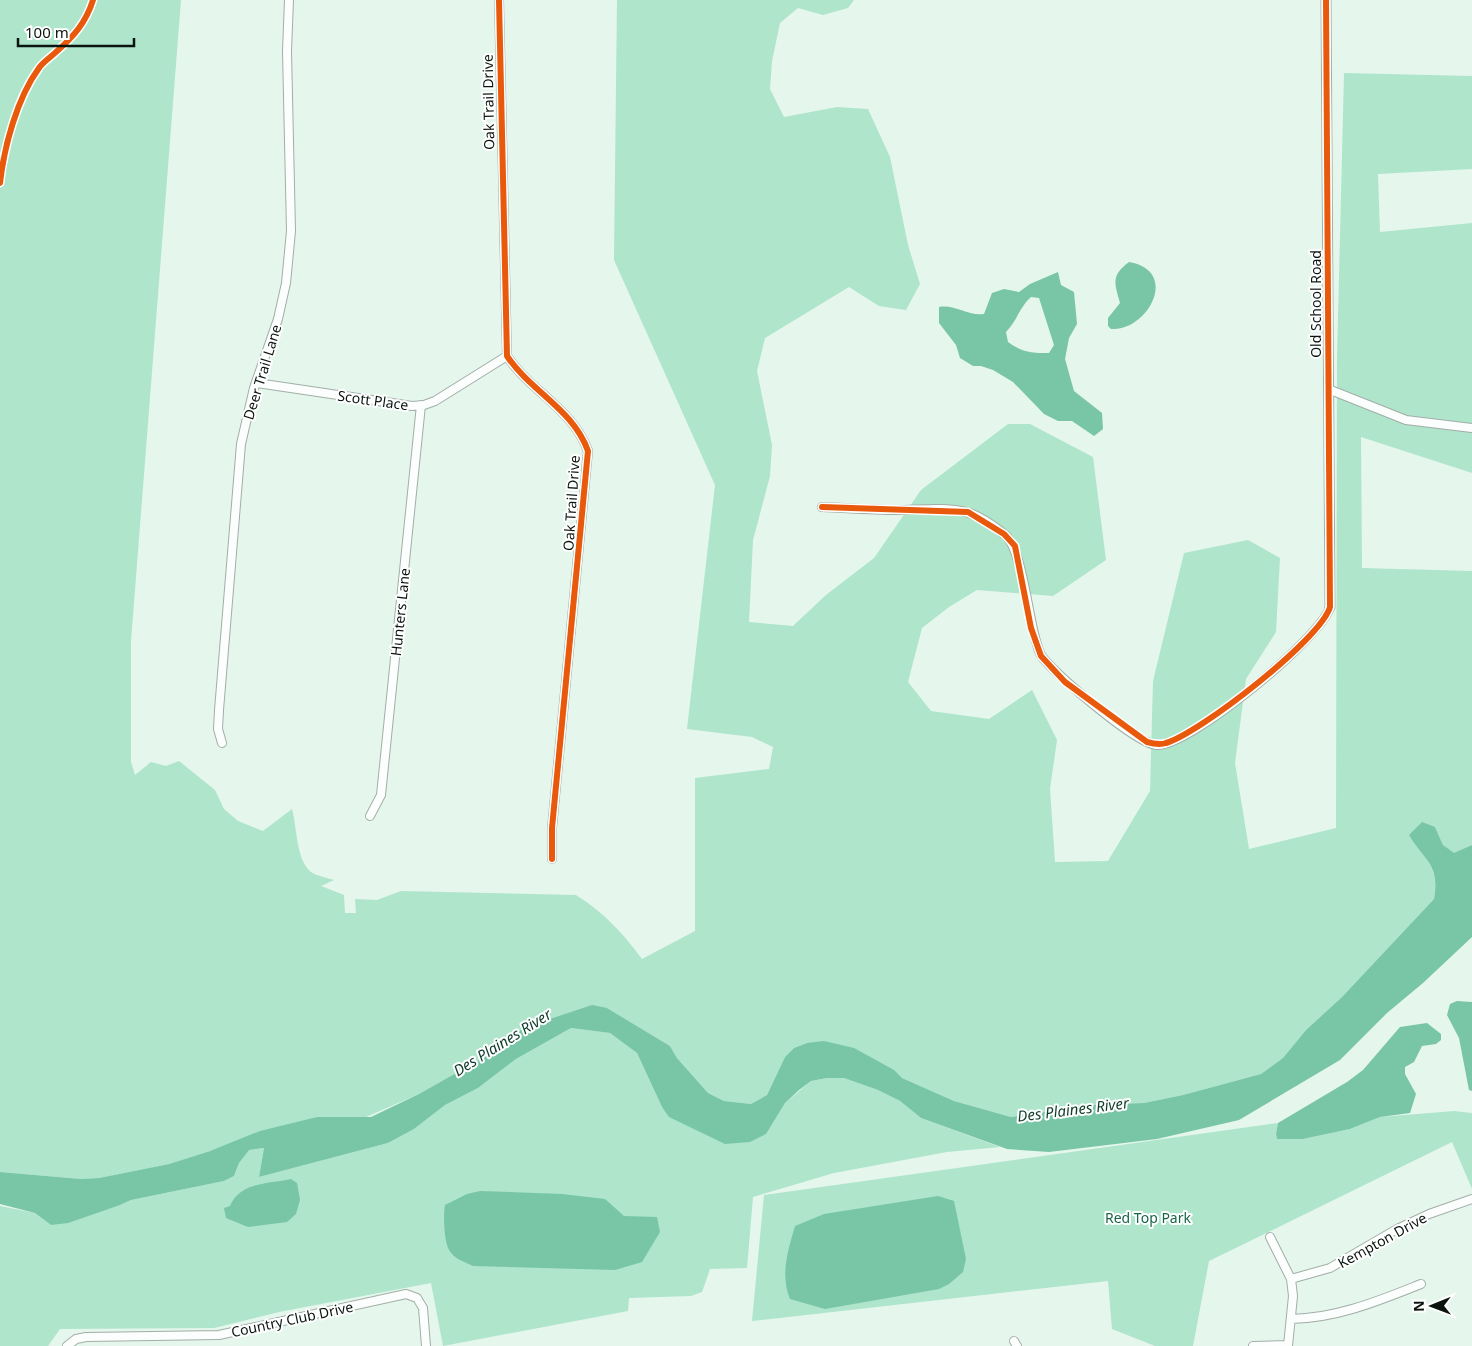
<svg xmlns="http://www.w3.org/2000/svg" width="1472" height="1346" font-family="'Noto Sans',sans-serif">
<rect width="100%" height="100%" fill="#e5f6ed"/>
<path fill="#aee5cb" d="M0,0h181l-50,641v121l4,13 16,-13 15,4 13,-5 36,29 9,19 14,12 25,10 29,-22c5,18 4,51 19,63 6,4 17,6 23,8l-13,6 23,9 1,18h11l-1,-14 22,1 24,-9 175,4c27,17 47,38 66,64l53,-28v-153l74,-9 4,-22 -21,-10 -65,-8 28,-244 -101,-225 3,-260h237l-6,8 -25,7 -25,-7 -18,15 -8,38 -2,28 14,28 53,-10 31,2 22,48 18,88 12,39 -14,26 -27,-4 -30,-19 -84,51 -8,33 15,74 -2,31 -17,64 -4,82 44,4 33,-31 48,-37 47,-68 87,-66h22l63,33 13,103 -53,36 -76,-6 -28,17 -27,21 -14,54 23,29 58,8 43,-29 25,50 -7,49 5,73 53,-1 42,-70 3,-110 31,-128 64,-13 32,18 -4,74 -30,47 -11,84 14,86 87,-21 1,-469 7,-286 128,3v93l-94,5 2,58 92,-9v250l-111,-36 1,131 110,3v274l-18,9 -11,-9 -8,-18 -19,19c16,19 22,28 18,53l-92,98 -36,33 -23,28 -22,16 -78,21 -39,8 -56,2 -77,12 -57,-16 -52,-23 -18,-13 -77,-22 -13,5 -9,9 -18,38 -16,9 -27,-3 -16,-8 -31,-35 -7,-12 -63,-38 -84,20 -30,24 -74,42 -53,23h-49l-148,47 -70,14 -18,1 -81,-7z
M571,1028l39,5 27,20 25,54 45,28h58l20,-32 26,-22 16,-3h17l34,12 22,11 21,17 79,29 -53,5 -113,21 -81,24 -6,71 -37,1 -8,23 -11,4 -62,2 -1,13 -185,35 -12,-63 -152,29 -65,16 -154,1 -12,17h-48v-140l35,7 16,12 69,-20 11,-5 93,-19 10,-5 5,-13 9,-13 16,-2 -5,29 129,-34 26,-14 31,-24 33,-17 38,-29z
M1454,1111l18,2v76l-20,-47 -243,119 -16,85h-38l-43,-17 -4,-48 -356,40 12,-126 514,-72 -2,11 1,5h26l47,-10 30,-12z"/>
<path fill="#78c6a5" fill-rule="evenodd" d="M1129,262c52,9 18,70 -18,67l-3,-3v-8l12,-15c-5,-19 -10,-27 9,-41z
M1058,272l3,13 13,7 3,32 -8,14 -4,21 9,32 28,22 1,16 -9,7 -22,-15h-14l-14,-7 -31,-32 -20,-12 -12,-4h-8l-13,-8 -4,-13 -17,-22v-16c16,-3 28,9 45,7l8,-21 12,-4 15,3 11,-8zM1031,297l8,1 15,47 -5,8c-16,0 -28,-1 -41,-11l-2,-10c11,-11 13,-24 25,-35z
M1422,822l13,5 8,18 11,8 18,-8v92l-49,46 -36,30 -47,47 -101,60 -82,19 -108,13 -42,-3 -86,-31 -21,-17 -22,-11 -34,-12h-17l-16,3 -12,9 -14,13 -19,31 -16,8 -25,2 -56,-27 -7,-10 -25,-54 -27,-20 -39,-5 -55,31 -38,29 -33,17 -31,24 -26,14 -129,34 5,-29 -15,2 -10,13 -5,13 -10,5 -93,19 -11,5 -52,18 -17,2 -16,-12 -35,-9v-32l81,7 18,-1 70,-14 41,-13 50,-20 57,-14h54l48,-23 74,-42 30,-24 69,-23 15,3 63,38 7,12 31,35 16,8 27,3 16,-9 18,-38 9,-9 13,-5 17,-2 30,7 40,22 8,8 52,23 57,16 77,-12 56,-2 39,-8 78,-21 22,-16 23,-28 36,-33 92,-98c6,-35 -9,-37 -25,-64z
M1457,1001l15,1v89l-3,-1 -10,-52 -12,-23 3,-11z
M1427,1023l14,11v6l-5,4 -14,2 -8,16 -9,5v7l11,20 -6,19 -30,4 -30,12 -47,10h-26l-1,-5 2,-11 69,-41 16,-12 37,-43z
M291,1179l6,4 3,17 -4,14 -9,8 -39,5 -22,-9 -2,-10 6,-2c10,-24 38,-22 61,-27z
M480,1191l82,3 43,5 19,17 33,1 3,15 -18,30 -27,8 -142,-4c-8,-4 -19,-7 -24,-16 -5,-9 -6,-35 -4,-45l22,-11z
M938,1196l16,5 12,58 -3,13 -14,12 -10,5 -114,20 -35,-10c-10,-24 -2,-49 5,-73l29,-12z"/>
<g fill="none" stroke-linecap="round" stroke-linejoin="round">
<g stroke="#a2aea8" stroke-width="10">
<path id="minor" d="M499,0l8,356c24,36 66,53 81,95l-36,377v31
M257,383l155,23 12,-1 11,-4 72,-45
M1328,389l78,31 66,8
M822,507c25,1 50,3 75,3 22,0 50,-4 72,3 13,4 25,13 35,21 18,13 24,82 32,107 2,6 3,13 7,17 16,19 91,84 113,87 32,3 166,-108 174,-138
M222,743l-4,-14 1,-19 22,-266 13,-56 24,-69 8,-36 5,-52 -4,-180 2,-51
M370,816l11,-21 40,-390
M1270,1237l21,42 2,17 -5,50
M1291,1279l39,-11 67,-39 32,-15 43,-15
M1291,1319c47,-1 87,-18 130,-35
M1014,1341l3,5
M67,1346l9,-7 10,-2 133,-2 187,-41 11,4 6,10 3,38
M1253,1346l34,-1"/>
</g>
<g stroke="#a2aea8" stroke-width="11">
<path id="tertiary" d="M1326,0l4,607"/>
</g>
<use href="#minor" stroke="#fbfefc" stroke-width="8"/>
<use href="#tertiary" stroke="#fbfefc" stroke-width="9"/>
<g stroke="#fff" stroke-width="9">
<path id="cycleway" d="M499,0l8,356c24,36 66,53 81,95l-36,377v31
M0,183c4,-36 17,-85 39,-115 4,-6 12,-11 17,-16 17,-15 30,-29 37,-52
M822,507l146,5 36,22 11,12 16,82 10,28 24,26 82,60c7,2 13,3 19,1 34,-10 155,-104 164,-136l-4,-607"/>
</g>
<use href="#cycleway" stroke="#e8590c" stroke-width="6"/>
</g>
<g text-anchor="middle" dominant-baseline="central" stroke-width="4" stroke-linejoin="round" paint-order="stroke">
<g font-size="14" fill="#0a1510" stroke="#fff">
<text transform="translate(488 102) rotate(-91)">Oak Trail Drive</text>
<text transform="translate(1315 304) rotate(-90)">Old School Road</text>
<text transform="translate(262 372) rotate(-73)">Deer Trail Lane</text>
<text transform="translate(373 400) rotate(8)">Scott Place</text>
<text transform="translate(571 503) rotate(-86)">Oak Trail Drive</text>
<text transform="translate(400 612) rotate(-84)">Hunters Lane</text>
<text transform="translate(1382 1240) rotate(-29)">Kempton Drive</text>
<text transform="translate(292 1319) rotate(-12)">Country Club Drive</text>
</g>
<g font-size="14" fill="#186649" stroke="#fff">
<text x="1148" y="1217">Red Top Park</text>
</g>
<g font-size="15" font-style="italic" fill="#0f3c2a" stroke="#fff">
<text transform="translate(502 1042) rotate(-32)">Des Plaines River</text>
<text transform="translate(1073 1109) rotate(-7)">Des Plaines River</text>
</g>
</g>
<g transform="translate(1432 1306) rotate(269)" stroke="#ffffff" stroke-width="4" paint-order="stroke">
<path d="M0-4L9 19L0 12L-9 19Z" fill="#0a1510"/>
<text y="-8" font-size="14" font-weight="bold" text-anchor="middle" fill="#0a1510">N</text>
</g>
<path d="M18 38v8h116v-8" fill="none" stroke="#0a1510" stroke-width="2.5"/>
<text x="25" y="38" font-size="15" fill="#0a1510" stroke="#ffffff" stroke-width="4" paint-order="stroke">100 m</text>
</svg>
